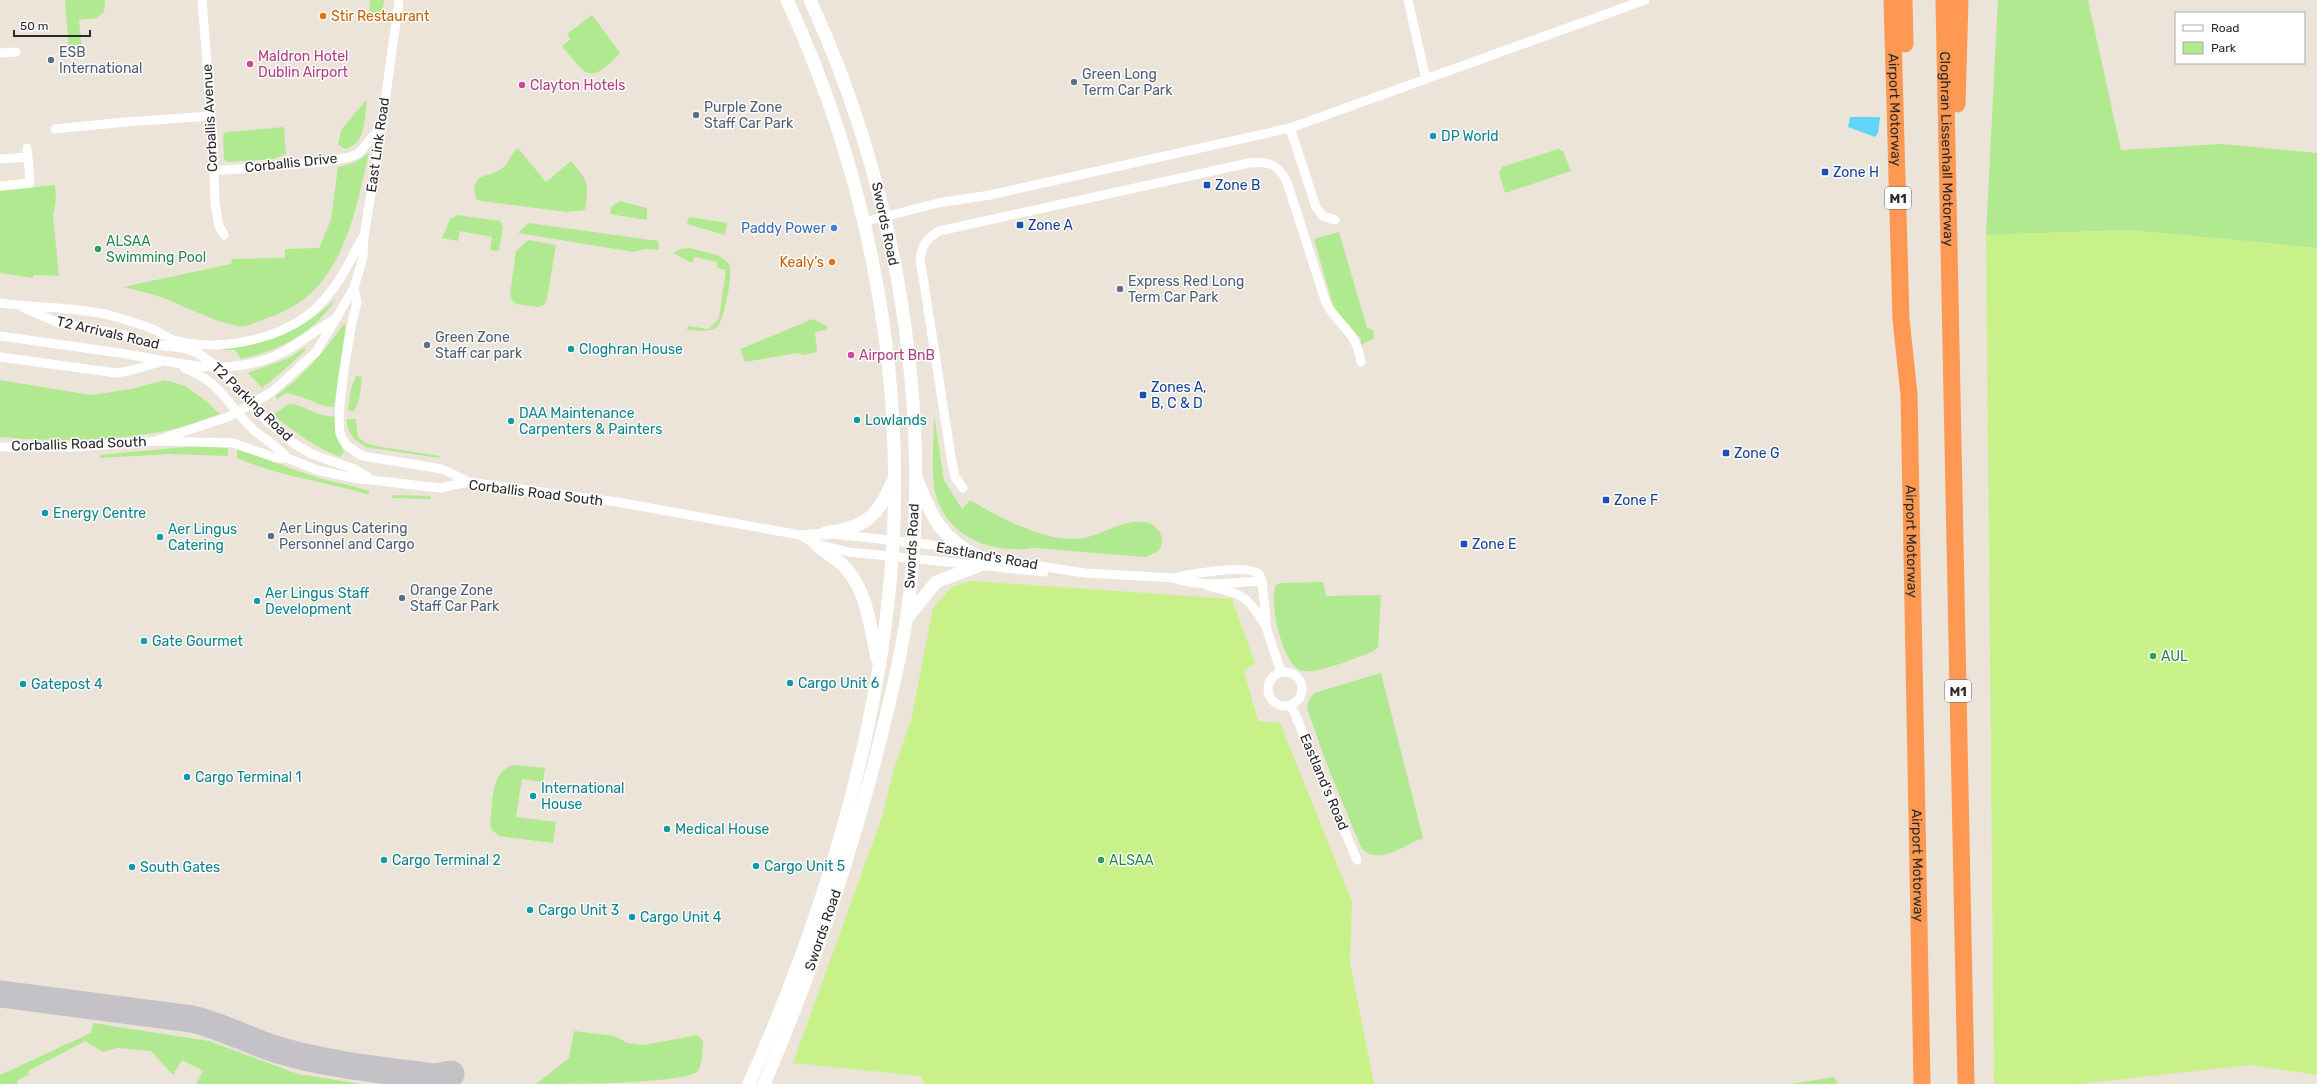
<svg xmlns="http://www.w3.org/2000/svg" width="2317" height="1084" font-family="Rubik,sans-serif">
<rect width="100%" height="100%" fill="#ede4d9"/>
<path fill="#b0e990" d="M65,0h40l-1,12 -7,6 -18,2 3,30 -13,1z
M370,0h14l-2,16 -20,1 7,-5z
M1998,0h90l33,150 100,-6 96,9v95l-188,-18 -143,5z
M592,15l28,38c-31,33 -33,23 -58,-7l9,-7 -4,-5z
M367,99c-3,19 0,43 -21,50l-8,-4 3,-15z
M284,127l2,27 -12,5 -47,3 -3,-3 -1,-25 5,-2z
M518,148l28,34 25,-21c18,22 18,20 14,49l-18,2 -86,-11 -5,-2 -2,-13 5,-8c9,-4 19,-5 26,-12 5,-6 6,-13 13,-18z
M1558,149l5,2 8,20 -66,22 -6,-20 3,-6z
M369,153c-15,65 -28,143 -102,165 -8,3 -22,10 -29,8 -29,-5 -55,-22 -83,-31 -10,-3 -21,-5 -32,-8l108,-23 1,-5 53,-1v-9l34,-1 12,-28 7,-53 16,-4z
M55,185l1,14 -3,17 6,60 -26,-1v3l-33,-5v-82z
M620,201l27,7v12l-37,-6 2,-8z
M457,215l43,6 3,6 -4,24 -9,-1 2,-13 -32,-6 -2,10 -16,-3 8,-19z
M689,217l38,6 -2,12 -38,-11z
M529,223l129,18 1,9 -14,-1 -11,3 -116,-19z
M1339,232l28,96 6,2 1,8 -13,7v-6l-27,-30 -20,-70z
M528,240l28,5 -9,54 -3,6 -5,2 -23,-3 -4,-4 -2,-6 6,-43z
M690,248c12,4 31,5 39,16 5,7 -5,57 -12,63 -7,6 -21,3 -30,3l1,-4 21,3 10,-11 7,-48 -9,-2v-6l-23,-5 -2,6 -19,-10 7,-4z
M336,298c-21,35 -56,52 -95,61l-6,-9h-12v-2c45,-3 81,-18 113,-50z
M813,319l15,8 -2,3 -11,2 2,20 -14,3 -6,-2 -52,9 -5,-13z
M343,325h3l-12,82 -10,-1 -22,-9 -16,-4 -9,6 -2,-3c28,-19 49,-44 68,-71z
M304,348l2,2 -23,21 -21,17 -14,-15 41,-15z
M356,376l6,1c-2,11 -1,28 -10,35l-4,-2 3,-21z
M0,380l91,15 40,-6 34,-9 20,6 21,15 14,13c-16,5 -33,12 -50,16 -54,11 -115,12 -170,7z
M294,404l28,11 14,2 -1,16 9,19 -4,5c-26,-10 -45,-25 -67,-42l14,-10z
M934,415l10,65 18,29 8,-9c28,17 80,45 114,38 20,-4 43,-21 65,-15 11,4 19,19 8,29 -3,2 -8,3 -12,5l-111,-9c-42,6 -88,-10 -99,-56 -4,-18 -1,-57 -1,-77z
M347,419h9l2,18 7,6 10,3 65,10 -1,2 -73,-11c-11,-6 -20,-14 -19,-28z
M195,446l33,2v8l-59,-2 -69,4v-3z
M237,449c23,6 44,16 67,24 21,8 44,11 65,18v4c-44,-14 -89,-18 -132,-37z
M393,495l38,1v3l-39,-1z
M1323,582l3,14 55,-1 -3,52 -6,5c-18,6 -50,21 -69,19 -20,-2 -35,-70 -27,-86l5,-2z
M1381,673l42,165c-18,6 -46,30 -62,9l-32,-77 -22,-61 2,-9 5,-7z
M514,765l31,3 -2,14 -21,-3 -6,38 40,5 -3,21 -54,-7 -7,-6 -2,-6c3,-20 0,-54 24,-59z
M93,1023l116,18 89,33 64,10h-166l7,-13 -21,-11 -9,15 -22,-24 -34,-3 -14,4 -18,-11 -57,30 1,4 -12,5 1,4h-18v-9l91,-42z
M574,1031l41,5 12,7 16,2 55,-10 5,6c-1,8 0,23 -5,30 -13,13 -136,13 -162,13l33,-26z
M1834,1077l4,7h-48z"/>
<path fill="#c8f18a" d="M2129,230l188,18v827l-67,-10 -173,19h-83l-8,-849z
M971,581l261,18 23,64 -11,8 14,50 22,2 72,179 -2,61 24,121h-449l-5,-8 -127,-13 89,-246 12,-48 17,-49 22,-112 19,-21z"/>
<path fill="#61d5f9" d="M1850,117h30l-2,16 -3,4 -27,-10z"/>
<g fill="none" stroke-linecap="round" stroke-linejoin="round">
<path stroke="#c4c2c7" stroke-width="27" d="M0,994l192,25c30,7 57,22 86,31 51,15 104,20 157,27l16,-3"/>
<path stroke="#fff" stroke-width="9" d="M202,0l11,138 2,66 4,22 5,9
M1408,0l18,79
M0,53l16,-1
M1290,128l26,79 7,9 12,4
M55,129l70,-7 86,-6
M0,159l28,-2 -1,-9
M213,171l112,-9 25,-5 9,-4 22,-26
M0,186l30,-3 -2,-26
M864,222l74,-19 52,-8 300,-67 355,-128
M354,288l3,14c-6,22 -23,114 -16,134 4,10 13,15 22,20l79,13 27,13
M0,303c36,5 73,4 109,12 15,4 31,9 46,15 6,3 12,8 19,10 46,13 114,-1 147,-37 19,-19 29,-43 42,-66
M24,308l35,15 66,12 22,9 36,4 15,5 21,15 48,53 29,24 16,9 42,15 14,8
M0,336c40,6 80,11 120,17 52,8 98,24 150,5 25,-9 44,-28 67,-40
M0,357l116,16 13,-2 31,-9
M184,368c39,14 45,41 72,64 11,9 23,15 31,26
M158,440l70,-23 44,-25 44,-40 38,-64 9,-31 1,-21 15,-91 20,-145
M0,447h72l85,-6 76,2 43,15h11l30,12 36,8 87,10 29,-6 148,20 183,33 25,-2 108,12 43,11 109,17 89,5c27,10 60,4 88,3
M963,488l-8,-11 -4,-20 -31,-199c3,-14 7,-20 19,-27l310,-68c20,-2 29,1 38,19l39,121c14,25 30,27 35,59
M800,535l16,9 33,8 195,20
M1174,578c15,-4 73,-14 85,-4l3,7 5,49 14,42
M1208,586c35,9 39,8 58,41
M1268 689a17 17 0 1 1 34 0a17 17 0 1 1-34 0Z
M1291,705l66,155"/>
<path stroke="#fff" stroke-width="13" d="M918,482c14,36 23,55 58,74
M825,533c42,-7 50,-13 68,-52
M816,544c8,7 17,13 25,19 26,24 29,63 36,95
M908,617l28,-35 42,-16
M749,1084c77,-172 139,-375 145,-564 6,-179 -32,-358 -107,-520
M764,1084c45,-104 81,-211 110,-320 16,-63 33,-127 38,-193 16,-194 -21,-395 -102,-571"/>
<g stroke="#ff9852" stroke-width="17">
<path id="s1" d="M1892,0l9,319 8,76 13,689"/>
<path d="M1904,0l1,44"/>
<path id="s2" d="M1944,0l22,1084"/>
<path d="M1957,104l3,-104"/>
</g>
</g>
<g fill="#e8710a" stroke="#fff" stroke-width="1.5">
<circle cx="323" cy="16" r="4"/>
<circle cx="832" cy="262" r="4"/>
</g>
<g fill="#5c6f8a" stroke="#fff" stroke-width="1.5">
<circle cx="51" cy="60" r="4"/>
<circle cx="1074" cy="82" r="4"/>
<circle cx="696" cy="115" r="4"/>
<circle cx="1120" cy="289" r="4"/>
<circle cx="427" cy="345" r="4"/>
<circle cx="271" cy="536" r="4"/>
<circle cx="402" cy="598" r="4"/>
</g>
<g fill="#d1479c" stroke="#fff" stroke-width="1.5">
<circle cx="250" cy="64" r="4"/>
<circle cx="522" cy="85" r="4"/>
<circle cx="851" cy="355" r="4"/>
</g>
<g fill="#0f9aa8" stroke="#fff" stroke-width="1.5">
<circle cx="1433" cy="136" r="4"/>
<circle cx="571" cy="349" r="4"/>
<circle cx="857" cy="420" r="4"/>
<circle cx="511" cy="421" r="4"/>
<circle cx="45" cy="513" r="4"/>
<circle cx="160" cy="537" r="4"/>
<circle cx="257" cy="601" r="4"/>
<circle cx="144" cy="641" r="4"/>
<circle cx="790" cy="683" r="4"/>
<circle cx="23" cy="684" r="4"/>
<circle cx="187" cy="777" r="4"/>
<circle cx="533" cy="796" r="4"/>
<circle cx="667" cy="829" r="4"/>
<circle cx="384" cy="860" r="4"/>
<circle cx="756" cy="866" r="4"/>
<circle cx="132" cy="867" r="4"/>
<circle cx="530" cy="910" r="4"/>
<circle cx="632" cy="917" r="4"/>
</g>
<g fill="#1a4fb4" stroke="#fff" stroke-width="1.5">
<rect x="1821" y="168" width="8" height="8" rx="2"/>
<rect x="1203" y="181" width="8" height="8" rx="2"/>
<rect x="1016" y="221" width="8" height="8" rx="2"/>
<rect x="1139" y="391" width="8" height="8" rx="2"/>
<rect x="1722" y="449" width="8" height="8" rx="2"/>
<rect x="1602" y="496" width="8" height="8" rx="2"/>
<rect x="1460" y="540" width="8" height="8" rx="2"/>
</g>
<circle fill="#3f7fe0" stroke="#fff" stroke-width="1.5" cx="834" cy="228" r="4"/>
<g fill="#2e9e5b" stroke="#fff" stroke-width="1.5">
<circle cx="98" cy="249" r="4"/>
<circle cx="2153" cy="656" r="4"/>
<circle cx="1101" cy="860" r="4"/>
</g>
<g text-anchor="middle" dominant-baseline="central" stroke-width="3" stroke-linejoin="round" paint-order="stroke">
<g fill="#fff" stroke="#696969" stroke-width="1">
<rect x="1885" y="187" width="26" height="22" rx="3"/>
<rect x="1945" y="680" width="26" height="22" rx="3"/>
</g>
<g font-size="13" font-weight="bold" fill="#292929">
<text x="1898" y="198">M1</text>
<text x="1958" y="691">M1</text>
</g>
<g font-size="14" fill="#c56008" stroke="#fff" text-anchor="start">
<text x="331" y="16">Stir Restaurant</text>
<text x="824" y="262" text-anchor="end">Kealy’s</text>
</g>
<g font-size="14" fill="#4e5e75" stroke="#fff" text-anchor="start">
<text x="59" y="52">ESB<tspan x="59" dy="16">International</tspan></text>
<text x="1082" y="74">Green Long<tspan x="1082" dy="16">Term Car Park</tspan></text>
<text x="704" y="107">Purple Zone<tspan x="704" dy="16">Staff Car Park</tspan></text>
<text x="1128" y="281">Express Red Long<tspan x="1128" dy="16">Term Car Park</tspan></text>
<text x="435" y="337">Green Zone<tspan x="435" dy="16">Staff car park</tspan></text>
<text x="279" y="528">Aer Lingus Catering<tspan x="279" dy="16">Personnel and Cargo</tspan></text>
<text x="410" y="590">Orange Zone<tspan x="410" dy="16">Staff Car Park</tspan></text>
</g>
<g font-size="14" fill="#b23c85" stroke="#fff" text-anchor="start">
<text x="258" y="56">Maldron Hotel<tspan x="258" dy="16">Dublin Airport</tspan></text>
<text x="530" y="85">Clayton Hotels</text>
<text x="859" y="355">Airport BnB</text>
</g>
<g font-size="14" fill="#292929" stroke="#fff">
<text stroke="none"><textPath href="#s1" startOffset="110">Airport Motorway</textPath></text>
<text transform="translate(210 118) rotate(-93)">Corballis Avenue</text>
<text transform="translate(378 145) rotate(-82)">East Link Road</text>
<text stroke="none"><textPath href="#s2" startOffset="149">Cloghran Lissenhall Motorway</textPath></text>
<text transform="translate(291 163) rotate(-6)">Corballis Drive</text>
<text transform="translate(885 224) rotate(78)">Swords Road</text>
<text transform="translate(108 333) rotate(13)">T2 Arrivals Road</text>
<text transform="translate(252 402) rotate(44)">T2 Parking Road</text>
<text transform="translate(79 444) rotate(-2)">Corballis Road South</text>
<text transform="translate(536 493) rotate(7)">Corballis Road South</text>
<text stroke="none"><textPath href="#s1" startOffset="542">Airport Motorway</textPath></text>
<text transform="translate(912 546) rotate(-87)">Swords Road</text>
<text transform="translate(987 556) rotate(10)">Eastland's Road</text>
<text transform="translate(1324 782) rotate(67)">Eastland's Road</text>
<text stroke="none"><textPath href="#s1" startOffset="866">Airport Motorway</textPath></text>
<text transform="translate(823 930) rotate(-71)">Swords Road</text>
</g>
<g font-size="14" fill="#0d838f" stroke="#fff" text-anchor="start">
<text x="1441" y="136">DP World</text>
<text x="579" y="349">Cloghran House</text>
<text x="519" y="413">DAA Maintenance<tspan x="519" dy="16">Carpenters &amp; Painters</tspan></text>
<text x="865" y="420">Lowlands</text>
<text x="53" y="513">Energy Centre</text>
<text x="168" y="529">Aer Lingus<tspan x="168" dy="16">Catering</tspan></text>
<text x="265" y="593">Aer Lingus Staff<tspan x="265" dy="16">Development</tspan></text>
<text x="152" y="641">Gate Gourmet</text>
<text x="798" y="683">Cargo Unit 6</text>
<text x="31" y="684">Gatepost 4</text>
<text x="195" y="777">Cargo Terminal 1</text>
<text x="541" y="788">International<tspan x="541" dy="16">House</tspan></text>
<text x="675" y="829">Medical House</text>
<text x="392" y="860">Cargo Terminal 2</text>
<text x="764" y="866">Cargo Unit 5</text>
<text x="140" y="867">South Gates</text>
<text x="538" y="910">Cargo Unit 3</text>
<text x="640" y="917">Cargo Unit 4</text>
</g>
<g font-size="14" fill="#164399" stroke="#fff" text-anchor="start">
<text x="1833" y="172">Zone H</text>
<text x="1215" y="185">Zone B</text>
<text x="1028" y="225">Zone A</text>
<text x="1151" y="387">Zones A,<tspan x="1151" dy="16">B, C &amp; D</tspan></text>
<text x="1734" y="453">Zone G</text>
<text x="1614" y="500">Zone F</text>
<text x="1472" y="544">Zone E</text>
</g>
<g font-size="14" fill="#366cbe" stroke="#fff" text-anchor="end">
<text x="826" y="228">Paddy Power</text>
</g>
<g font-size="14" fill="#27864d" stroke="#fff" text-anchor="start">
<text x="106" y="241">ALSAA<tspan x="106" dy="16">Swimming Pool</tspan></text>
<text x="2161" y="656">AUL</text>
<text x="1109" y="860">ALSAA</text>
</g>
</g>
<rect x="2175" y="12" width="130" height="52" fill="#ffffff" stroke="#a9a9a9"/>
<rect x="2183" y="25" width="20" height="6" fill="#ffffff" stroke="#a9a9a9"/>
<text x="2211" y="32" font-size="12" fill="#292929">Road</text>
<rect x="2183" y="42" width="20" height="12" fill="#b0e990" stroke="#a9a9a9"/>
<text x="2211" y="52" font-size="12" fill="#292929">Park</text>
<path d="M14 30v6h76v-6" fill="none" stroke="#292929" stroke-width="2"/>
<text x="20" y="30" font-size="12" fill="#292929" stroke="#ffffff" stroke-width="3" paint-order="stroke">50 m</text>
</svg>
